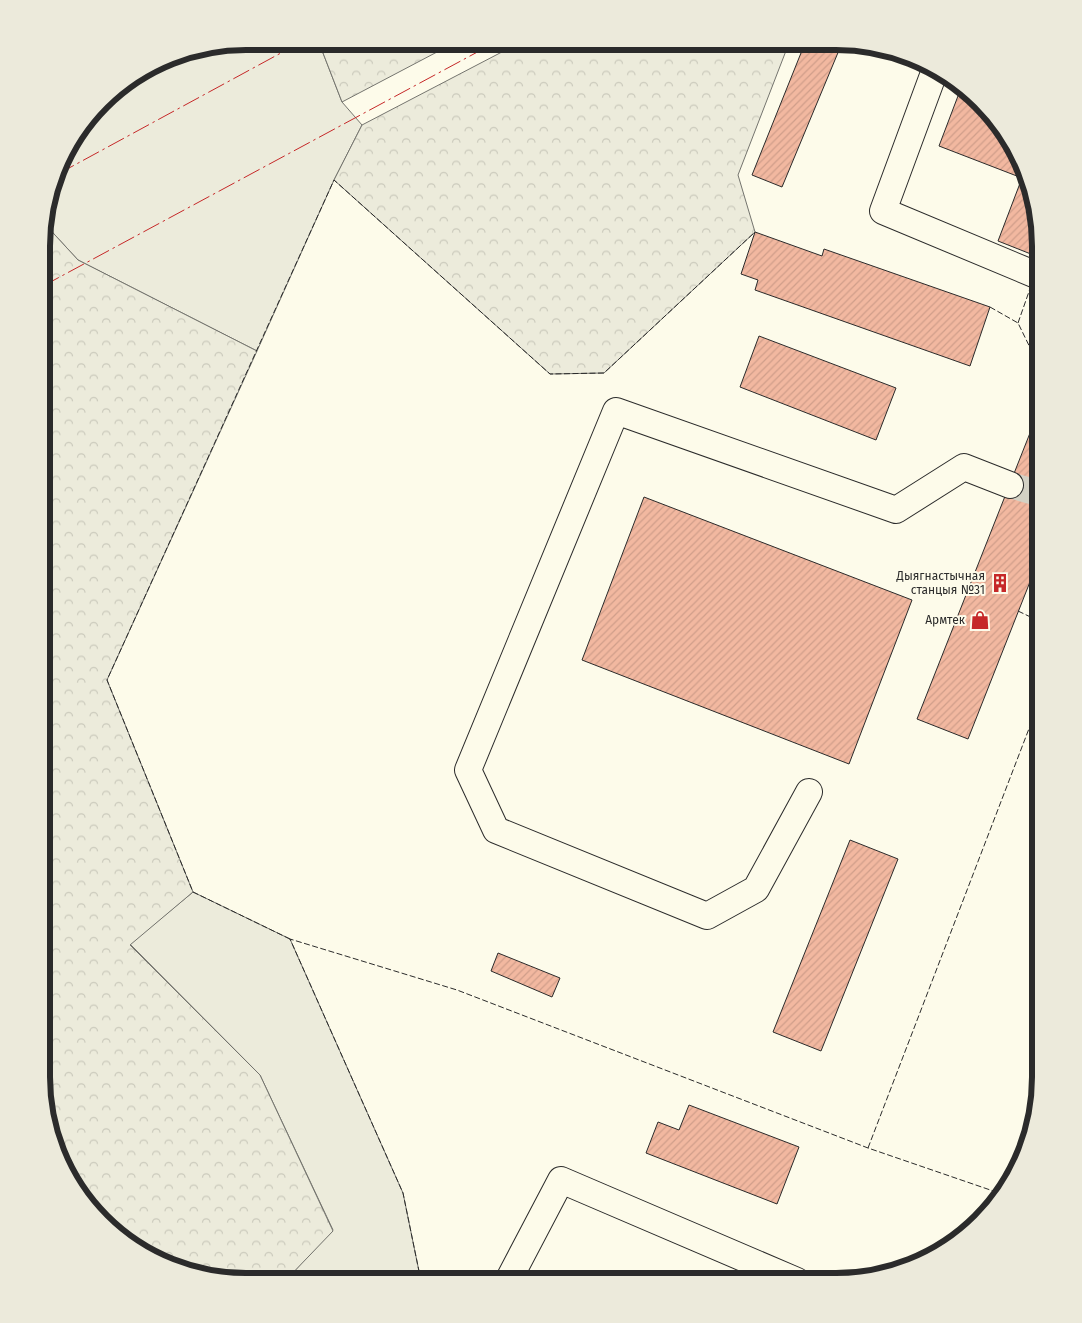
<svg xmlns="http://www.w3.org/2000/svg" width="1082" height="1323" font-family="'Fira Sans',sans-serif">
<defs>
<pattern id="forest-crowns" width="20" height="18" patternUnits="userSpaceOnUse" patternTransform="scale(1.25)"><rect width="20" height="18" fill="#ecebdb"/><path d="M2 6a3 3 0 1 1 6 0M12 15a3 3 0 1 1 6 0" fill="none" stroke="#cbcabc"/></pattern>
<pattern id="building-hatch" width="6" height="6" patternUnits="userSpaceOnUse" patternTransform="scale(1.25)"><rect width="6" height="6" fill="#f2b8a0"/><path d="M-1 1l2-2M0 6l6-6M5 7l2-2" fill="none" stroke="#d09e8a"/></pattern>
</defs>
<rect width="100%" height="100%" fill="#fdfbea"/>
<path fill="#ecebdb" stroke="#74746e" d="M246,41h78l-1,12 19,49 20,23 -28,55 -77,171 -179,-91 -35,-38 26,-78 42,-52 69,-40z
M193,892l97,47 113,254 18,88h-136l48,-51 -73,-155 -130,-131z"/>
<path fill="url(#forest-crowns)" stroke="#74746e" d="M344,42h112l-114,60 -19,-49z
M521,42l268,1 -51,132 17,57 -151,141 -54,1 -216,-194 28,-55z
M43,222l35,38 179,91 -150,329 86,212 -63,53 130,130 73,156 -48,50h-52l-53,-10 -47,-24 -64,-68 -21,-50 -7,-52z"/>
<path fill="url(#building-hatch)" stroke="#2b2b2b" d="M805,43h37l-60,144 -30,-12z
M961,88l52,56 21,49 7,53v12l-43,-17 24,-63 -83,-32z
M755,232l67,24 2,-7 166,58 -20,59 -215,-76 3,-10 -17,-6z
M759,336l137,52 -20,52 -136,-53z
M1030,433l11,4v117l-73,185 -51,-20z
M644,497l268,103 -63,164 -267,-104z
M850,840l48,19 -77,192 -48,-19z
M498,953l62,25 -8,19 -61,-26z
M689,1105l110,42 -22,57 -131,-51 12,-31 21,8z"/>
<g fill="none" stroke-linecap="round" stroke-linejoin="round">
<path stroke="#d3d1c4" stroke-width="26" stroke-dasharray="26 13" stroke-linecap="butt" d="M1010,485l31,9"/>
<g stroke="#2b2b2b" stroke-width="28">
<path id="minor" d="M935,70l-52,141 158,66
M809,792l-53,97 -49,27 -211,-86 -28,-60 148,-359 280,99 68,-43 46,18
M508,1281l53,-101 236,101"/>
</g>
<use href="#minor" stroke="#fdfbea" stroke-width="26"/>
<path stroke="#2b2b2b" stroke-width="1" stroke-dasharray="6 2.5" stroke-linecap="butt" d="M990,307l28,16 23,47
M1018,323l14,-40
M1018,611l23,11
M290,939l-97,-47 -86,-212 227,-500 216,194 54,-1 151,-141
M868,1148l172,-448
M421,1281l-18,-88 -113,-254 167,51 411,158 134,46"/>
<path stroke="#c62828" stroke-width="1" stroke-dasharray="18 4 2.5 4" stroke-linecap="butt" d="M58,174l245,-133
M43,286l453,-244"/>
</g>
<defs>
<g id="building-bare" transform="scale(1.5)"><path d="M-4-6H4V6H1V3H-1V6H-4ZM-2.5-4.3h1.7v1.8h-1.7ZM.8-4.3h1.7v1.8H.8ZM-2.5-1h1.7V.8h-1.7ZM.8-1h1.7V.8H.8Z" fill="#c62828" stroke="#fdfbea" stroke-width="2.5" paint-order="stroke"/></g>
<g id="shop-bare" transform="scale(1.5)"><path d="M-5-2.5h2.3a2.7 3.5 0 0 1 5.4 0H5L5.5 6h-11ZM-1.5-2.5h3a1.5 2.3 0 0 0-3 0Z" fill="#c62828" stroke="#fdfbea" stroke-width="2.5" paint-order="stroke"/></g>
</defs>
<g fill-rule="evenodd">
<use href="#building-bare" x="1000" y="583"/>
<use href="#shop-bare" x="980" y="620"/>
</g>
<g text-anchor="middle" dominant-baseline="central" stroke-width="4" stroke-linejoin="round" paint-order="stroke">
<g font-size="12" fill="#2b2b2b" stroke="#fdfbea" text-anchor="end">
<text x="985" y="576">Дыягнастычная<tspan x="985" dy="14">станцыя №31</tspan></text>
<text x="965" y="620">Армтек</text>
</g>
</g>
<path d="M0 0H1082V1323H0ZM246 50H836A196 196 0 0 1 1032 246V1077A196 196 0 0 1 836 1273H246A196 196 0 0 1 50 1077V246A196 196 0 0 1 246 50Z" fill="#eceadb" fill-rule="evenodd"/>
<path fill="none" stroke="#2b2b2b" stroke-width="6" d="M246 50H836A196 196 0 0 1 1032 246V1077A196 196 0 0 1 836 1273H246A196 196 0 0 1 50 1077V246A196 196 0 0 1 246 50Z"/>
</svg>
